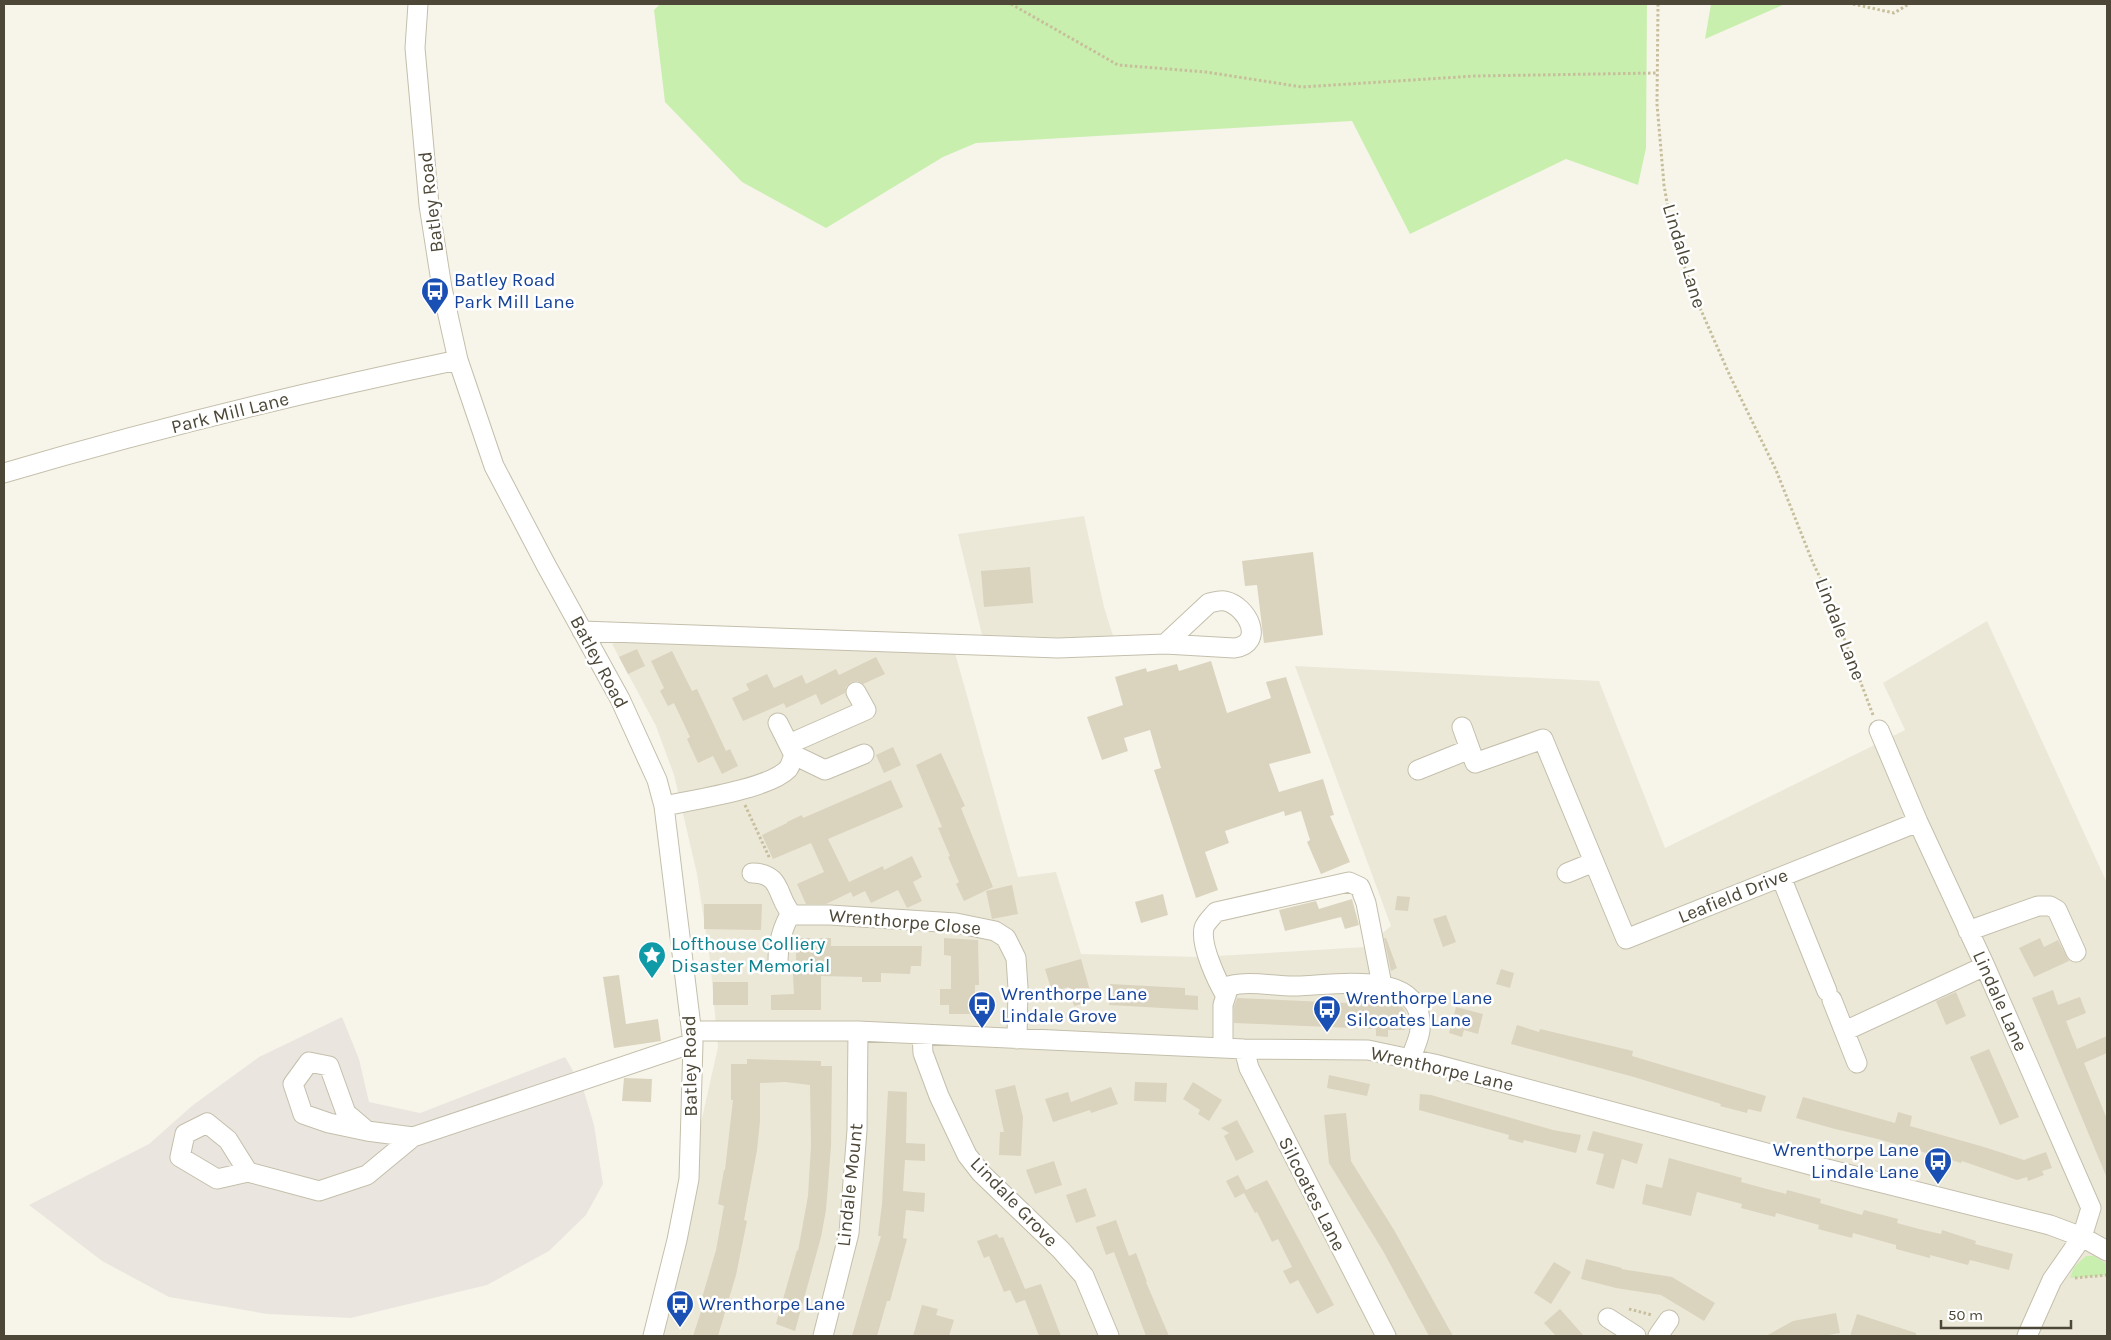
<svg xmlns="http://www.w3.org/2000/svg" width="2111" height="1340" font-family="Karla,sans-serif">
<rect width="100%" height="100%" fill="#f7f5ea"/>
<path fill="#ebe8d8" d="M1084,516l20,91 10,32 -132,-4 -24,-101z
M1987,621l120,262v453h-1454l65,-289 -8,-87 -13,-86 -23,-99 -18,-49 -44,-82 14,-5 329,14 63,224 38,-5 25,82 119,3 166,-10 25,-21 -96,-260 304,15 66,167 240,-118 -22,-47z"/>
<path fill="#eae6df" d="M342,1017l17,42 10,43 51,11 145,-56 18,31 11,37 9,59 -17,31 -37,36 -62,34 -136,33 -84,-4 -98,-17 -67,-36 -73,-56 120,-61 44,-39 66,-48z"/>
<path fill="#c9efaf" d="M660,4h987l-1,144 -8,37 -72,-26 -156,75 -58,-113 -376,22 -33,14 -117,71 -84,-46 -77,-80 -11,-92z
M1711,4h74l-80,35z
M2086,1256h8l13,8v11l-37,3 4,-11z"/>
<path fill="#dad3be" d="M1313,552l10,83 -59,8 -7,-58 -12,1 -3,-25z
M1030,567l3,36 -49,4 -3,-36z
M637,649l8,17 -17,8 -9,-17z
M672,651l20,40 5,-2 29,62 4,-2 8,17 -16,8 -9,-18 -15,7 -11,-24 3,-2 -16,-34 -6,3 -8,-15 4,-3 -13,-27z
M876,657l9,17 -22,10 -6,-3 -6,1 -5,5 -1,6 -24,12 -5,-11 -30,14 -2,-5 -41,18 -11,-23 17,-8 -3,-6 21,-10 7,14 28,-13 4,9 30,-15 3,6z
M1211,661l16,52 44,-15 -5,-16 20,-5 25,76 -42,11 10,28 44,-13 11,36 -4,1 20,46 -29,12 -14,-32 3,-2 -9,-29 -16,5 -1,-5 -59,20 4,12 -24,9 13,38 -22,8 -42,-128 7,-2 -11,-38 -26,8 4,13 -26,9 -15,-43 36,-12 -8,-28 31,-9 1,4 30,-8 2,7z
M893,747l8,18 -17,8 -8,-18z
M941,753l24,53 -4,2 32,79 -29,14 -8,-17 3,-2 -11,-25 2,-1 -12,-28 4,-1 -26,-62z
M891,780l12,27 -75,32 21,43 34,-16 1,4 28,-14 10,21 -9,5 9,19 -15,7 -9,-18 -27,13 -6,-12 -12,6 -2,-5 -25,12h-20l-9,-20 27,-12 -13,-29 -38,16 -11,-24 25,-12v-1l15,-7 1,3z
M1012,885l6,29 -26,5 -6,-28z
M1163,894l5,21 -27,8 -6,-21z
M1397,896l13,1 -2,14 -13,-1z
M1352,899l7,26 -14,4 -4,-12 -56,14 -6,-21 37,-9 3,8z
M704,904h58l-1,26 -57,-1z
M1446,915l10,27 -13,5 -10,-28z
M796,938h35v8h91l-1,20h-10l-1,8 -29,-1v9h-19v-5l-41,-1v34h-50v-15l23,-1 -1,-20h3z
M944,938l34,2 1,45h-4v29h-26v-9h-9v-16h11v-33l-7,-1z
M1384,938h2l11,30 -6,3z
M2040,938l4,9 14,-7 11,21 -35,16 -15,-29z
M1081,959l12,42 -19,5 -5,-19 -17,5 -7,-23z
M1501,969l13,4 -4,15 -14,-4z
M619,975l7,49 32,-5 3,22 -47,7 -11,-71z
M713,982h35v23h-35z
M1110,984l75,4v7l13,1v14l-89,-5z
M2053,990l5,15 22,-8 6,16 -20,8 11,28 30,-13v17l-23,10 23,56v59l-75,-180z
M1956,992l10,24 -20,9 -10,-24z
M1348,997h34l8,3v5h11l5,8 -1,17h-17v7l-12,-1v-7l-142,-6v-16l3,-9 111,5z
M1456,1007l27,7 -5,20 -14,-4 -2,7 -13,-4z
M1517,1025l22,7 1,-3 93,22 -1,5 134,40 -5,16 -13,-3 -1,4 -27,-7 1,-2 -87,-27 -123,-33z
M1989,1049l30,68 -19,8 -30,-68z
M747,1059l74,2v5h11l-1,80 -5,64 -5,27 -26,94 -19,-7 21,-74 1,1 10,-55 3,-50 -1,-61 -25,-3 -25,1v38l-3,29 -13,70 3,1 -11,54 -18,61h-25l12,-37 -3,-1 14,-48 8,-44 -6,-2 6,-34h1l8,-70h-2v-36h16z
M1329,1075l41,9 -3,12 -40,-8z
M624,1078l28,1 -1,23 -29,-1z
M1135,1082l32,1 -1,19 -32,-1z
M1193,1082l29,18 -13,21 -11,-7 2,-4 -17,-11z
M1015,1085l8,32 -2,39 -22,-1 1,-23h4l-9,-42z
M1111,1087l7,17 -27,9 -1,-3 -37,12 -8,-23 23,-7 3,10z
M888,1091l19,1 -1,51 19,1v17l-20,-1 -2,31 22,2 -1,19 -18,-2 -3,28 4,1 -17,62h-3l-10,35h-25l29,-100h-3l4,-32z
M1420,1094l11,1 122,35 28,5 -5,18 -52,-13 -1,3 -15,-4 1,-4 -90,-25z
M1803,1097l92,26 3,-11 14,4 -2,10 74,21 40,13 22,-8 6,16 -10,3 2,4 -16,6 -1,-4 -10,3 -55,-19 -1,2 -83,-24 -43,-10 -39,-11z
M1346,1113l5,48 43,69 59,106h-24l-46,-85 -54,-88 -5,-48z
M1237,1120l17,32 -18,9 -12,-25 5,-3 -8,-5z
M1593,1131l50,13 -6,20 -15,-5 -8,30 -18,-5 8,-30 -17,-4z
M1669,1158l73,20 -1,4 45,12 1,-4 34,9 -1,4 42,12 2,-5 34,9 -1,4 22,6 22,5 1,-4 34,11 -1,3 38,10 -4,16 -39,-10 -2,5 -38,-10v3l-34,-9v-4l-43,-12 -1,5 -34,-9 1,-4 -43,-12 -1,4 -34,-9 1,-4 -45,-12 -6,24 -49,-12 4,-20 16,4z
M1054,1161l8,24 -27,9 -9,-24z
M1238,1175l8,15 21,-10 67,125 -17,9 -19,-34 -8,4 -7,-13 9,-4 -14,-28 -6,3 -15,-30 -2,1 -11,-20 -9,5 -9,-17z
M1086,1188l10,28 -20,7 -10,-28z
M1116,1220l13,36 7,-3 11,29h-1l23,54h-23l-32,-84 -8,3 -10,-28z
M997,1234l2,4 4,-1 22,52 16,-5 20,52h-22l-14,-36 -9,3 -6,-13 -6,2 -15,-36 -5,2 -7,-17z
M1586,1259l36,9 -1,1 51,8 43,26 -11,18 -43,-26 -45,-7 -35,-9z
M1554,1262l17,10 -20,32 -17,-11z
M922,1305l16,4 -2,6 18,5 -5,16h-36z
M1560,1309l24,27h-28l-12,-13z
M1836,1313l4,20 -17,3h-57l27,-15z
M1857,1314l59,19v3h-66z"/>
<g fill="none" stroke-linecap="round" stroke-linejoin="round">
<g stroke="#c4bfab" stroke-width="21">
<path id="minor" d="M418,4l-3,44 14,157 13,83 16,72 36,106 52,99 74,134 37,81 7,26 29,237 -4,136 -12,61 -24,96
M4,473c149,-44 301,-81 454,-113
M582,631l476,17 107,-4 69,4c32,-4 14,-42 -9,-47 -5,-1 -11,1 -16,2l-44,41
M1462,727l13,36 68,-24 83,200 292,-117
M1879,730l39,92 67,144 106,242 -9,29 -30,43 -25,56
M789,744l77,-34 -10,-18
M794,755l31,15 39,-16
M1418,770l52,-21
M664,806c28,-6 105,-17 124,-37 3,-4 4,-10 6,-14l-16,-32
M752,873c32,0 24,27 41,42h37l126,8 39,8 11,7 10,20 2,30 -1,51
M1567,873l27,-11
M1781,877l46,114
M1968,931l70,-25h12l7,4 19,42
M778,961c0,-17 4,-33 13,-48
M1226,996c-9,-15 -26,-51 -22,-68 2,-6 8,-11 12,-16l133,-30 11,5 6,16 16,82
M1832,1000l25,63
M693,1031h165l386,18 124,1 66,14 377,101 239,60 32,12 25,14
M1845,1031l140,-65
M922,1034l1,19 16,43 28,59 14,18 80,77 23,26 25,60
M1223,1048v-43l6,-19c22,-6 46,1 69,0 36,-1 128,-18 122,44 -1,10 -7,20 -9,29
M1244,1049l5,19 137,268
M367,1131l-38,-8 -26,-9 -10,-30 16,-22 20,4 17,47 21,18 46,6
M248,1172l-20,-32 -21,-17 -22,11 -5,23 37,22 31,-7 71,19 48,-16 46,-38 280,-94
M1608,1318l28,18
M823,1336l26,-103 8,-103 1,-99
M1658,1336l11,-16"/>
</g>
<path stroke="#c7be9b" stroke-width="3" stroke-dasharray="2.5 2.5" stroke-linecap="butt" d="M1011,4l107,61 88,7 96,15 173,-11 182,-3
M1658,4l-1,100 7,81 7,41 22,66 37,84 46,94 37,93 13,27 47,125
M1853,4l41,9 15,-9
M745,805l25,54
M2075,1278l32,-3
M1629,1309l23,6"/>
<use href="#minor" stroke="#fff" stroke-width="19"/>
</g>
<defs>
<g id="bus-pin" transform="scale(1.4375)"><path d="M0 17L-7.5 6A9.5 9.5 0 1 1 7.5 6Z" fill="#1a4fb4" stroke="#fff"/><path d="M-5-6H5V4H4V6H2V4H-2V6H-4V4H-5ZM-3.5-4V0h7V-4ZM-3.5 1.2v1.5H-2V1.2ZM2 1.2v1.5H3.5V1.2Z" fill="#fff"/></g>
<g id="sight-pin" transform="scale(1.4375)"><path d="M0 17L-7.5 6A9.5 9.5 0 1 1 7.5 6Z" fill="#0f9aa8" stroke="#fff"/><path d="M0-6L1.8-2.2L6-1.7L2.9 1.2L3.7 5.4L0 3.3L-3.7 5.4L-2.9 1.2L-6-1.7L-1.8-2.2Z" fill="#fff"/></g>
</defs>
<g fill-rule="evenodd">
<use href="#bus-pin" x="435" y="291"/>
<use href="#sight-pin" x="652" y="955"/>
<use href="#bus-pin" x="982" y="1005"/>
<use href="#bus-pin" x="1327" y="1009"/>
<use href="#bus-pin" x="1938" y="1161"/>
<use href="#bus-pin" x="680" y="1304"/>
</g>
<g text-anchor="middle" dominant-baseline="central" stroke-width="5" stroke-linejoin="round" paint-order="stroke">
<g font-size="19" fill="#4c4737" stroke="#fff">
<text transform="translate(431 202) rotate(-97)">Batley Road</text>
<text transform="translate(1684 256) rotate(73)">Lindale Lane</text>
<text transform="translate(230 413) rotate(-14)">Park Mill Lane</text>
<text transform="translate(1840 629) rotate(69)">Lindale Lane</text>
<text transform="translate(599 662) rotate(62)">Batley Road</text>
<text transform="translate(1733 896) rotate(-22)">Leafield Drive</text>
<text transform="translate(905 922) rotate(5)">Wrenthorpe Close</text>
<text transform="translate(2000 1001) rotate(66)">Lindale Lane</text>
<text transform="translate(690 1066) rotate(-91)">Batley Road</text>
<text transform="translate(1442 1069) rotate(13)">Wrenthorpe Lane</text>
<text transform="translate(850 1185) rotate(-84)">Lindale Mount</text>
<text transform="translate(1312 1194) rotate(63)">Silcoates Lane</text>
<text transform="translate(1014 1202) rotate(46)">Lindale Grove</text>
</g>
<g font-size="19" fill="#164399" stroke="#fff" text-anchor="start">
<text x="454" y="280">Batley Road<tspan x="454" dy="22">Park Mill Lane</tspan></text>
<text x="1001" y="994">Wrenthorpe Lane<tspan x="1001" dy="22">Lindale Grove</tspan></text>
<text x="1346" y="998">Wrenthorpe Lane<tspan x="1346" dy="22">Silcoates Lane</tspan></text>
<text x="1919" y="1150" text-anchor="end">Wrenthorpe Lane<tspan x="1919" dy="22">Lindale Lane</tspan></text>
<text x="699" y="1304">Wrenthorpe Lane</text>
</g>
<g font-size="19" fill="#0d838f" stroke="#fff" text-anchor="start">
<text x="671" y="944">Lofthouse Colliery<tspan x="671" dy="22">Disaster Memorial</tspan></text>
</g>
</g>
<rect width="2111" height="1340" fill="none" stroke="#4c4737" stroke-width="10"/>
<path d="M1941 1320v8h130v-8" fill="none" stroke="#4c4737" stroke-width="2.5"/>
<text x="1948" y="1320" font-size="15" fill="#4c4737" stroke="#ffffff" stroke-width="4" paint-order="stroke">50 m</text>
</svg>
